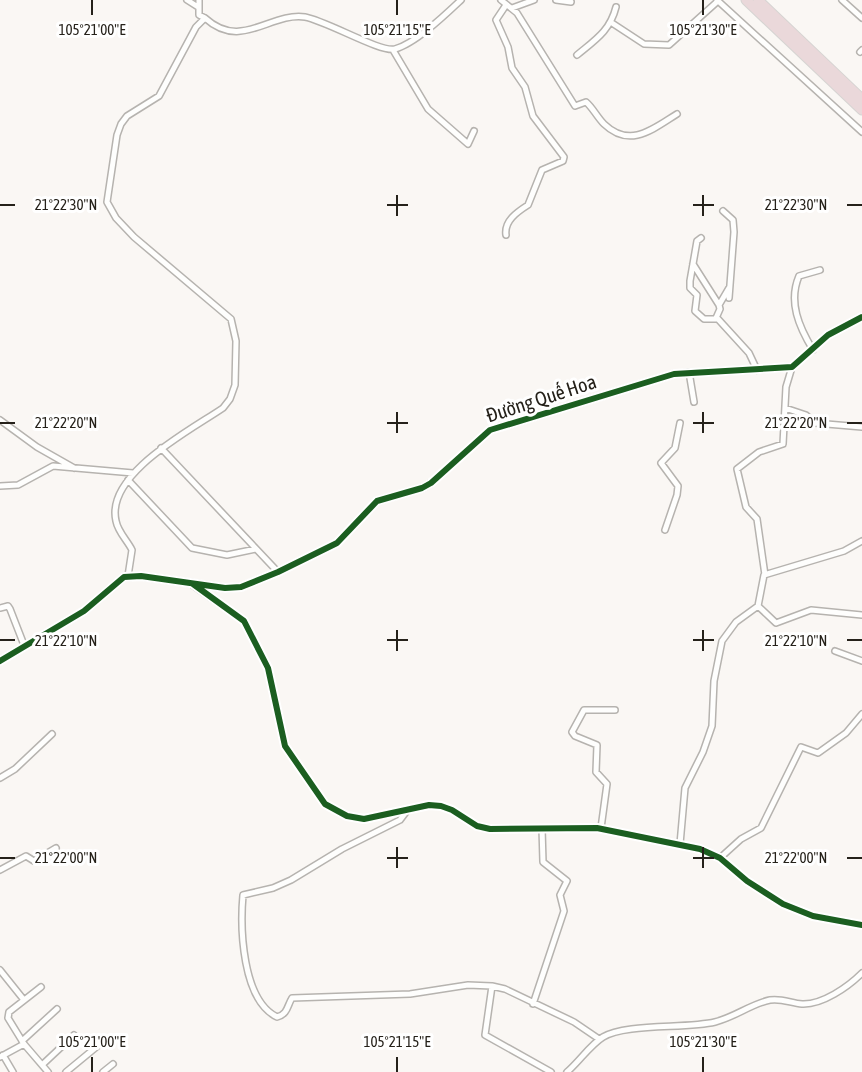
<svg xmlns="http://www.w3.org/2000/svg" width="862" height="1072" font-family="'Asap Condensed',sans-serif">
<rect width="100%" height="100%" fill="#faf7f4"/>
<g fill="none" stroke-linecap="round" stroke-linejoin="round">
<g stroke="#b6b3af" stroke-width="8">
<path id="minor" d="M187,0l11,7
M501,0l16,13 58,93 11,-4c7,6 11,15 18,22 26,25 49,5 73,-10
M556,0l15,2
M717,0l145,132
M842,0l20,18
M512,8l22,-8
M205,18c36,33 65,-6 100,-1 22,4 76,36 90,32 21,-6 50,-34 66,-49
M612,23l32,21 25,1 49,-44
M393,50l35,59 40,35 6,-13
M860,52l2,-2
M577,55c18,-15 33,-24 39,-48
M723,211l10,9 1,12 -5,66
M506,235c-2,-14 11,-23 22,-30l14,-35 21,-9 1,-4 -31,-41 -8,-29 -13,-19 -4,-21 -12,-27 10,-15
M701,238l-4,3 -7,40v7l7,7 -2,16 9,8h14l31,34 8,17
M693,264l26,41 1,4 -4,9
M719,305l10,-17
M813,350c-14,-23 -25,-48 -14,-74l21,-6
M689,372l5,30
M785,408l21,7 9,8 47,4
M0,420l37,27 37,21
M161,448l117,124
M128,480l64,68 35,7 29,-6
M0,486l18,-1 35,-19 80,7
M665,530l12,-35 1,-9 -17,-23 14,-15 5,-25
M765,575l-8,-56 -11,-12 -9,-38 22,-17 24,-8 3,-57 6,-20
M128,576l4,-26c-5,-10 -14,-18 -16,-29 -11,-47 75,-91 107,-113l7,-9 5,-14 1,-44 -5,-22 -97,-82 -18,-19 -9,-16 10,-67 4,-11 6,-8 32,-20 37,-69 9,-9 -6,-3v-15
M191,584l53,37 24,47 17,78 40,58 22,12 17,3 65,-14 12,1 11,4 25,16 13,3 107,-1 103,21 20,9 27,23 36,23 30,12 49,9
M758,606l18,17 35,-13 51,5
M0,608l8,-2 2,3 14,36
M835,651l27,10
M0,778l15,-9 37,-35
M406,812l-6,8 -58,29 -51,31 -18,8 -30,7c-3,33 -1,105 34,122 11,-3 10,-11 15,-19l118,-4 58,-9 24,1 13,3 69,33 25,17
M601,828l6,-44 -11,-12 1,-27 -22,-9 -3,-4 12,-22h31
M680,844l5,-56 18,-36 9,-26 2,-45 8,-40 14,-19 22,-16 6,-31 80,-24 18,-10
M720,858l21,-19 20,-11 40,-81 17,6 28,-20 16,-19
M0,870l26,-14 8,5 22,-13
M0,970l24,30
M492,986l-7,49 66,37
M41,987l-32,25 -1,6 16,26 24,28
M533,1004l31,-93 -4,-16 7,-14 -24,-19 -1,-34
M22,1041l35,-32
M3,1055l10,17
M0,1057l24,-13
M42,1065l32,-30
M66,1072l34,-28
M103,1072l10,-8
M567,1072c12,-10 23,-27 36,-35 22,-14 84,-8 112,-15 20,-5 36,-18 55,-22 11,-2 21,3 32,4 20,1 46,-17 60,-31"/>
</g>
<g stroke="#b6b3af" stroke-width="9">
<path id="tertiary" d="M0,661l84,-50 40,-34 17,-1 84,12 16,-1 37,-15 59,-29 40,-42 45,-13 9,-5 59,-53 184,-56 118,-7 36,-32 34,-18"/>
</g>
<g stroke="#d6d4d2" stroke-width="11">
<path id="motorway" d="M746,0l116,110
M758,0l104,99"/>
</g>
<use href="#minor" stroke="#fefefd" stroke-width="5"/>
<use href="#tertiary" stroke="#fefefd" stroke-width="7"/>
<use href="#motorway" stroke="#ead8da" stroke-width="9"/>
<g stroke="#fff" stroke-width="10">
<path id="cycleway" d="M193,584l51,37 24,47 17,78 40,58 22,12 17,3 65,-14 12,1 11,4 25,16 13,3 107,-1 103,21 20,9 27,23 36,23 30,12 49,9
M0,661l84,-50 40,-34 17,-1 84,12 16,-1 37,-15 59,-29 40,-42 45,-13 9,-5 59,-53 184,-56 118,-7 36,-32 34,-18"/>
</g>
<use href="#cycleway" stroke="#1b5e20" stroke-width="6"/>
</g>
<path fill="none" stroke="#25211a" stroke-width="2" d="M92,0v15M397,0v15M703,0v15M397,195v21M703,195v21M0,205h15M387,205h21M693,205h21M847,205h15M397,412v21M703,412v21M0,423h15M387,423h21M693,423h21M847,423h15M397,630v21M703,630v21M0,640h15M387,640h21M693,640h21M847,640h15M397,847v21M703,847v21M0,858h15M387,858h21M693,858h21M847,858h15M92,1057v15M397,1057v15M703,1057v15"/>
<g text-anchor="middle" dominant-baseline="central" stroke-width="6" stroke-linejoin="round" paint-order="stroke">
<g font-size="20" fill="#25211a" stroke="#fff">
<text transform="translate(541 398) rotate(-18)">Đường Quế Hoa</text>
</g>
</g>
<g font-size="15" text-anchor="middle" fill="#25211a" stroke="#fff" stroke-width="6" stroke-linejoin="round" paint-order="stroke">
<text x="92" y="35">105°21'00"E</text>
<text x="397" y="35">105°21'15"E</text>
<text x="703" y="35">105°21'30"E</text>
<text x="66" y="210">21°22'30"N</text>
<text x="796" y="210">21°22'30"N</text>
<text x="66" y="428">21°22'20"N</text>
<text x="796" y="428">21°22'20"N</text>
<text x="66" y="646">21°22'10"N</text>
<text x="796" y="646">21°22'10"N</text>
<text x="66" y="863">21°22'00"N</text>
<text x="796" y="863">21°22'00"N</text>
<text x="92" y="1047">105°21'00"E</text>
<text x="397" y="1047">105°21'15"E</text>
<text x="703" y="1047">105°21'30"E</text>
</g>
</svg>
